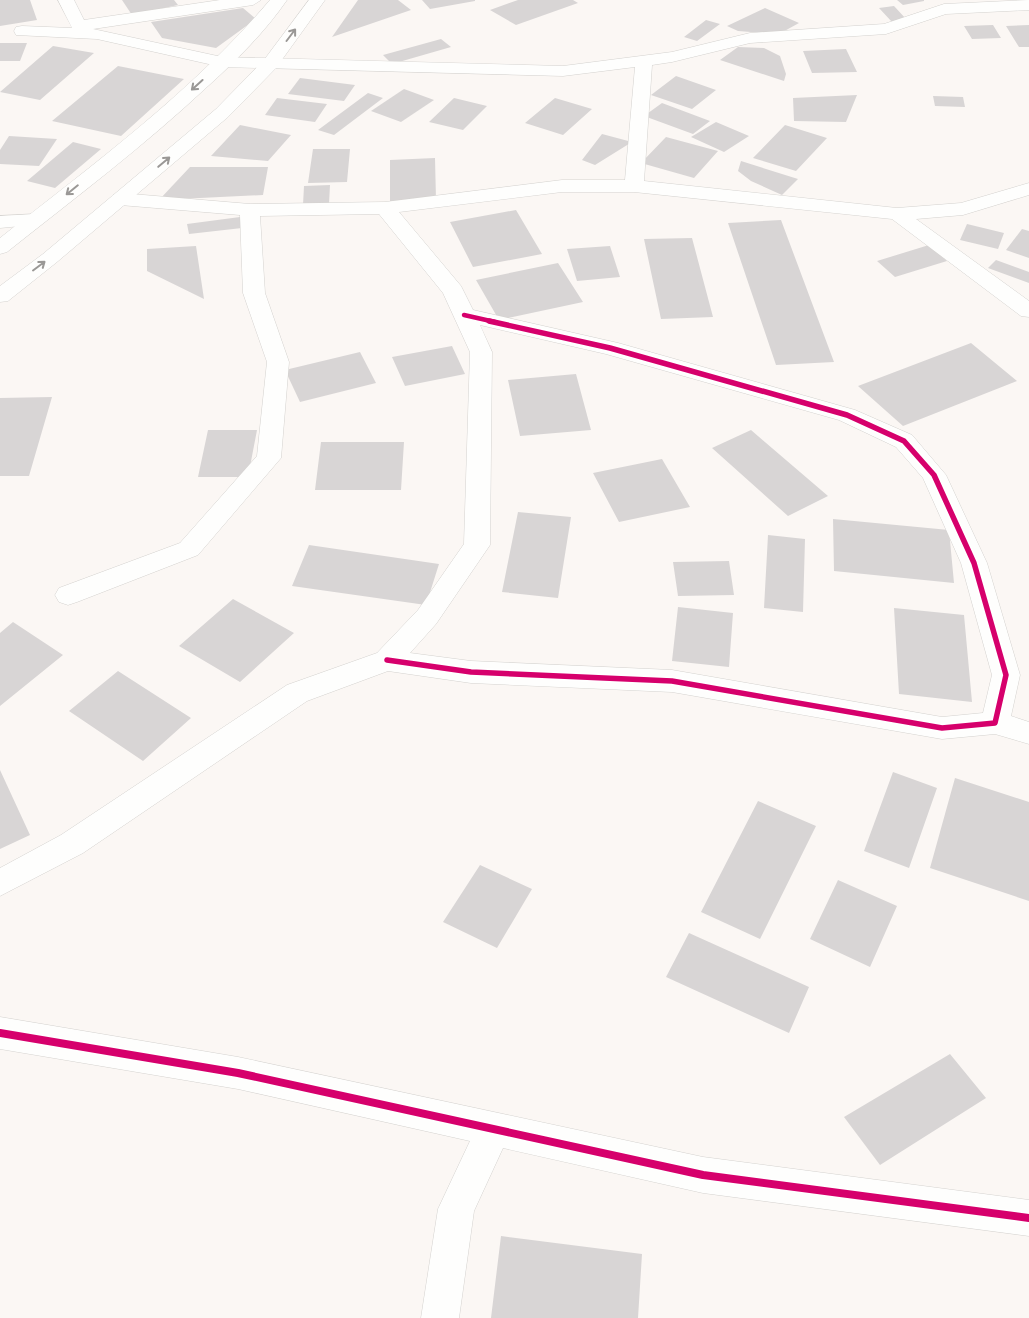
<svg xmlns="http://www.w3.org/2000/svg" width="1029" height="1318" font-family="Helvetica,sans-serif">
<rect width="100%" height="100%" fill="#fbf7f4"/>
<path fill="#d8d5d5" d="M0,0h30l7,20 -37,6z
M122,0h52l4,5 -46,10z
M358,0h40l13,10 -79,27z
M422,0h53v1l-45,8z
M518,0h55l5,3 -62,22 -26,-15z
M897,0h27v1l-21,4z
M894,6l13,14 -15,2 -13,-14z
M243,8l13,11 -40,29 -54,-10 -11,-16z
M765,8l34,15 -20,11 -41,-3 -11,-5z
M706,20l14,4 -23,17 -13,-4z
M993,25l8,13 -29,1 -8,-13z
M1029,25v22h-10l-13,-21z
M441,39l10,8 -59,17 -9,-9z
M0,43h27l-7,18h-20z
M53,46l41,7 -54,47 -40,-8z
M738,47l26,1 16,8 6,18 -2,7 -64,-21z
M846,49l11,23 -45,1 -9,-22z
M118,66l66,13 -63,57 -69,-15z
M676,76l40,14 -24,19 -41,-14z
M300,78l55,7 -11,16 -56,-7z
M404,89l30,11 -33,22 -30,-11z
M368,93l15,5 -49,37 -16,-5z
M857,95l-11,27 -52,-1 -1,-23z
M933,96l30,1 2,10 -30,-1z
M277,98l50,6 -12,18 -50,-7z
M454,98l33,8 -24,24 -34,-8z
M555,98l37,11 -29,26 -38,-12z
M662,103l48,18 -17,13 -49,-18z
M716,122l33,14 -25,16 -33,-15z
M240,125l51,10 -23,26 -57,-5z
M785,125l42,13 -31,33 -43,-13z
M602,134l30,8 -37,23 -13,-5z
M9,136l48,3 -18,27 -39,-2v-14z
M666,137l52,14 -24,27 -53,-15z
M73,142l28,7 -46,39 -28,-7z
M313,149h37l-3,33 -39,1z
M435,158l1,42 -46,1v-41z
M741,161l57,18 -16,16 -31,-14 -13,-10z
M190,167h78l-5,28 -104,5z
M330,185l-1,19 -26,1 1,-19z
M516,210l26,44 -69,13 -23,-45z
M240,217l2,11 -53,6 -2,-10z
M781,220l53,142 -58,3 -48,-142z
M967,224l37,9 -6,16 -38,-9z
M1022,229l7,2v27l-23,-8z
M692,238l21,79 -52,2 -17,-80z
M929,245l18,16 -52,16 -18,-16z
M196,246l8,53 -57,-28v-22z
M610,246l10,31 -43,4 -10,-32z
M996,260l33,12v11l-41,-15z
M558,263l25,39 -84,18 -23,-40z
M971,343l46,38 -114,45 -45,-40z
M452,346l13,28 -60,12 -13,-29z
M360,352l16,31 -76,19 -15,-32z
M576,374l15,56 -71,6 -12,-56z
M52,397l-23,79h-29v-78z
M208,430h49l-9,47h-50z
M751,430l77,66 -40,20 -76,-68z
M321,442h83l-3,48h-86z
M662,459l28,48 -71,15 -26,-49z
M518,512l53,5 -13,81 -56,-6z
M833,519l116,11 5,53 -120,-12z
M768,535l37,4 -2,73 -39,-4z
M309,545l130,19 -13,41 -134,-19z
M729,561l5,34 -56,1 -5,-34z
M233,599l61,34 -54,49 -61,-36z
M678,607l55,6 -4,54 -57,-6z
M894,608l70,7 8,87 -73,-8z
M13,622l50,33 -63,51v-73z
M118,671l73,47 -48,43 -74,-50z
M0,770l30,65 -30,14z
M893,772l44,16 -28,80 -45,-17z
M955,778l74,24v99l-99,-33z
M758,801l58,25 -56,113 -59,-27z
M480,865l52,24 -35,59 -54,-26z
M838,880l59,26 -27,61 -60,-28z
M689,933l120,54 -20,46 -123,-56z
M950,1054l36,44 -106,67 -36,-48z
M501,1236l141,18 -4,64h-147z"/>
<g fill="none" stroke-linecap="round" stroke-linejoin="round">
<g stroke="#d4d2cf" stroke-width="1">
<path id="minor" d="M58,0h16l10,20 136,-20h41l-8,5 -160,24 129,28 341,9 109,-14 78,-19 134,-9 60,-20 85,-4v10l-83,4 -60,20 -136,9 -78,19 -20,3 -8,116 253,27 64,-5 68,-20v12l-66,20 -47,4 113,82v16l-8,-1 -129,-97 -258,-27h-72l-163,20 62,74 12,24 145,33 237,67 57,25 34,40 41,88 33,112 -9,41 18,6v22l-34,-10 -53,5 -270,-47 -201,-9 -83,-12 -81,30 -224,152 -83,43v-28l61,-33 226,-150 90,-32 41,-43 46,-66 6,-192 -27,-59 -64,-79 -119,2 5,77 24,69 -8,96 -83,97 -121,47 -9,3 -9,-3 -4,-7 4,-7 121,-45 77,-87 10,-94 -24,-69 -3,-78 -120,-10 -7,-2 -3,-4 3,-4 7,-2 130,11 135,-2 177,-22h63l10,-113 -72,9 -341,-9 -125,-28 -81,-4 -2,-4 2,-4 6,-1 50,2zM480,325l126,29 233,66 57,27 27,31 38,85 31,112 -9,38 -41,4 -270,-47 -201,-9 -61,-8 26,-29 54,-79 2,-193z
M35,214l7,2 3,4 -3,4 -42,4v-12z
M0,1017l238,40 465,100 326,43v36l-326,-43 -200,-45 -29,63 -15,107h-38l17,-109 32,-68 -232,-52 -238,-40z"/>
</g>
<g stroke="#d4d2cf" stroke-width="1">
<path id="tertiary" d="M270,0h17c-22,32 -51,61 -80,87 -63,59 -132,111 -200,165l-7,2v-16c95,-75 192,-146 270,-238z
M309,0h16l-49,68 -48,49 -171,145 -49,39 -8,1v-16l43,-32 173,-145 48,-49z"/>
</g>
<use href="#minor" fill="#fefefd" fill-rule="evenodd"/>
<use href="#tertiary" fill="#fefefd" fill-rule="evenodd"/>
<g stroke="#fff" stroke-width="6">
<path id="cycleway-far2" d="M464,315l31,7"/>
</g>
<g stroke="#fff" stroke-width="9">
<path id="cycleway-far1" d="M387,660l84,12 201,9 270,47 53,-5 11,-48 -32,-112 -40,-88 -30,-34 -57,-26 -237,-67 -121,-27"/>
</g>
<g stroke="#fff" stroke-width="11">
<path id="cycleway" d="M0,1033l238,40 465,102 326,43"/>
</g>
<use href="#cycleway-far2" stroke="#d6006c" stroke-width="4.5"/>
<use href="#cycleway-far1" stroke="#d6006c" stroke-width="5.5"/>
<use href="#cycleway" stroke="#d6006c" stroke-width="8"/>
</g>
<defs><path id="oneway-shaft" d="M-6 0H5M1.5-3L5.5 0L1.5 3" fill="none" stroke-width="1.6" stroke-linecap="round" stroke-linejoin="round" transform="scale(1.25)"/></defs>
<g stroke="#9a9896">
<use href="#oneway-shaft" transform="translate(291 35) rotate(-53)"/>
<use href="#oneway-shaft" transform="translate(197 85) rotate(138)"/>
<use href="#oneway-shaft" transform="translate(164 162) rotate(-40)"/>
<use href="#oneway-shaft" transform="translate(72 190) rotate(141)"/>
<use href="#oneway-shaft" transform="translate(39 266) rotate(-37)"/>
</g>
</svg>
